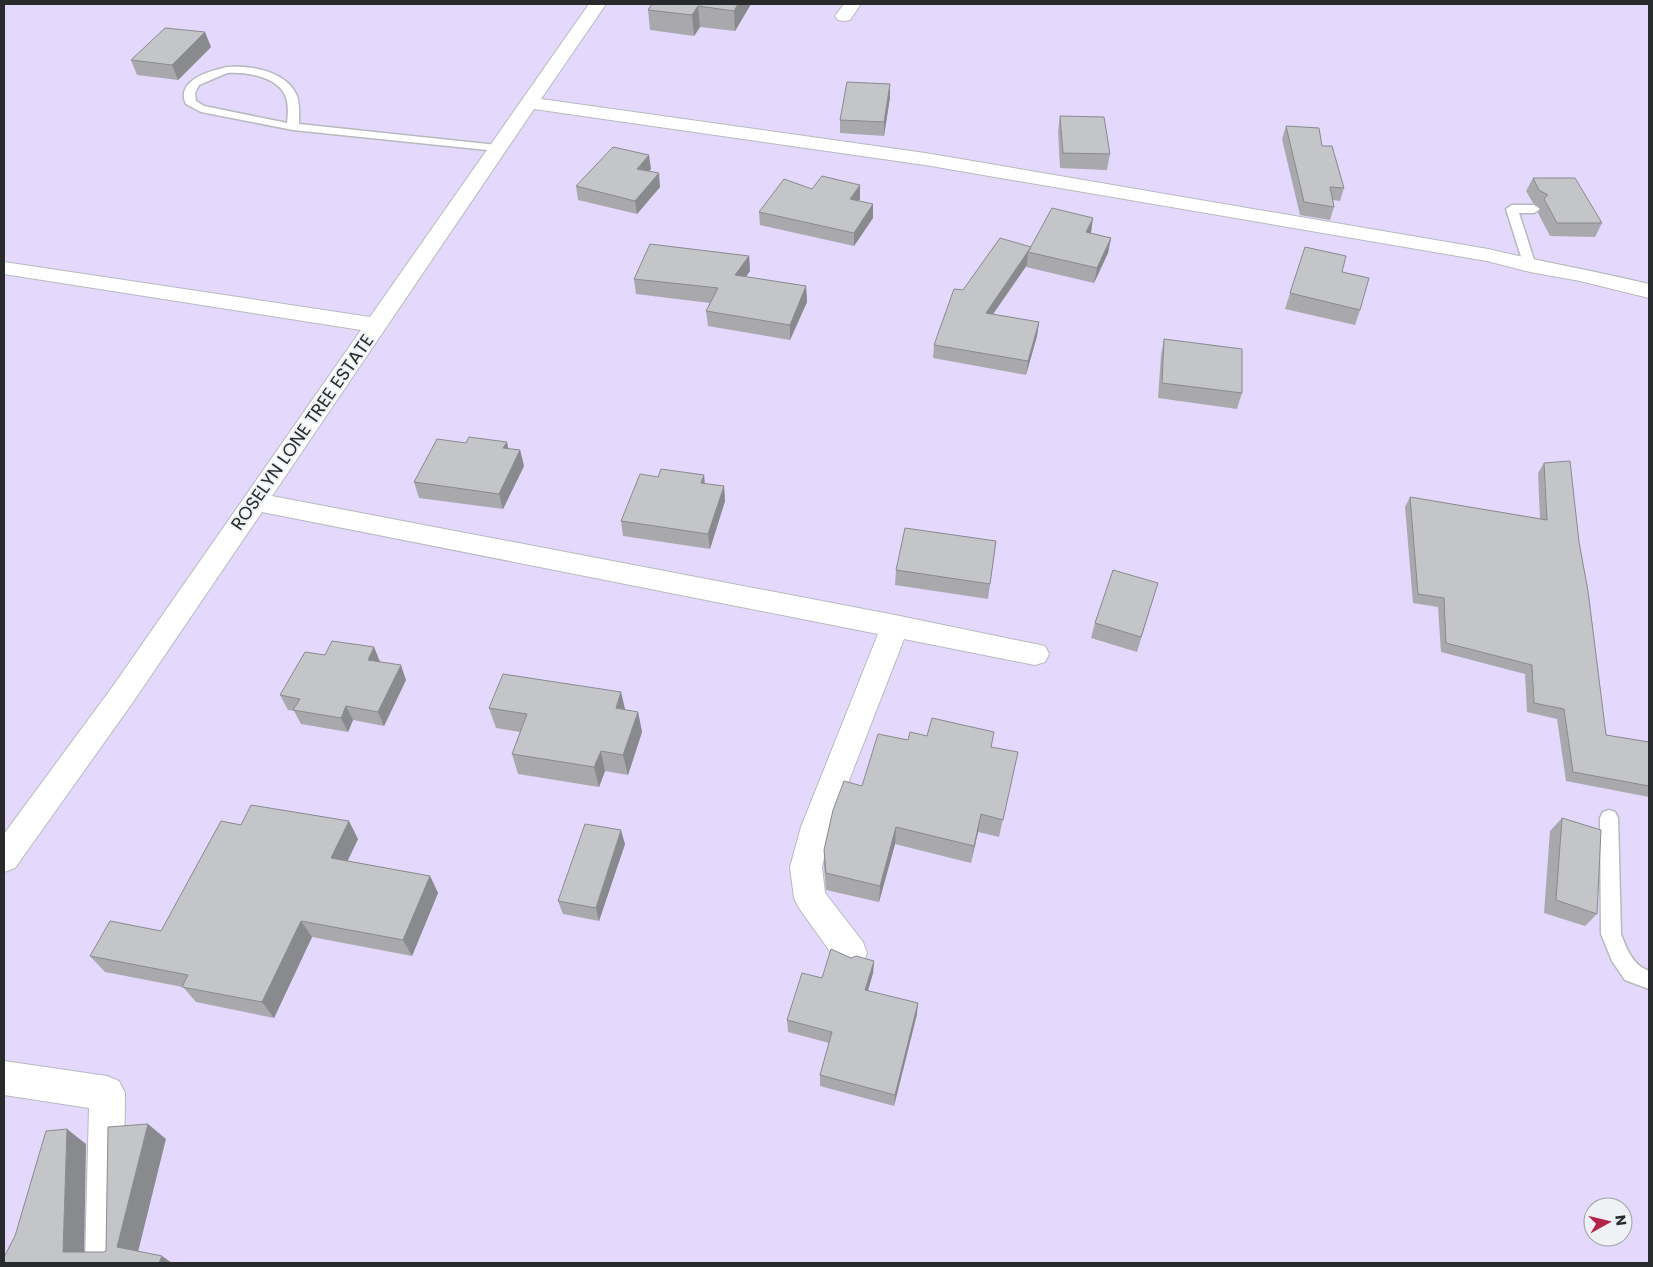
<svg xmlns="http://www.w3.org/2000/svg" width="1653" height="1267" font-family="Poppins,sans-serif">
<rect width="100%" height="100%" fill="#eef2f5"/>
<path fill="#e4d8fd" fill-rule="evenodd" d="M4,4h1645v1259h-1645zM1593,1207h30v30h-30z"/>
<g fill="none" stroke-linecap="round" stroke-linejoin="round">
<g stroke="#b7babd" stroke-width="3">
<path id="service" d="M227,67c23,-2 60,4 70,29 3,9 2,19 2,28l198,21 6,3 -6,3 -204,-21 -92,-18 -15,-8c-11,-24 24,-33 41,-37zM227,73c19,-1 49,3 58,22 4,8 3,19 2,28l-83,-17 -8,-5 -1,-8 4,-8z
M1512,205h22l6,4 -6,4h-15l17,53 -2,3 -4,1 -6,-4 -18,-57z
M1609,810l6,2 3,6 3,116c6,16 12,31 28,37v18l-24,-9 -13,-19 -11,-27 -1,-116 3,-6z"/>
</g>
<g stroke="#b7babd" stroke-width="2">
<path id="minor" d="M589,4h17l-65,95 384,54 563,96c54,13 108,22 161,35v14l-69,-17 -50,-9 -43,-11 -562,-96 -391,-56 -262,387 623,119 150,31 4,8 -4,8 -10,3 -131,-26 -73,188 -9,40 3,26 38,49 4,11 -4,11 -12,4 -12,-4 -40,-56 -5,-10 -4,-31 11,-40 77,-193 -616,-122 -129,190 -118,166 -11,4v-38l109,-148 248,-356 -357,-56v-12l366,55z
M844,4h17l-11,16 -6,1 -6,-1 -3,-4z
M4,1061l103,15 12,5 6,12 -2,170h-38l4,-155 -85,-13z"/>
</g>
<use href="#service" fill="#fff" fill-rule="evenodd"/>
<use href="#minor" fill="#fff" fill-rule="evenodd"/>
</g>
<path fill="#a9a9ad" d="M652,4h99l-16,27 -35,-4 -6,9 -44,-6 -2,-20z
M211,47l-33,33 -41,-5 -6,-15z
M890,84v13l-6,39 -44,-3v-13z
M1060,116l50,38 -3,16 -47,-2 -2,-37z
M1286,126l36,20 22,42 -4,13 -7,-1 1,7 -4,13 -30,-5 -18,-76z
M651,169l-2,2 11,16 -23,27 -59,-14 -2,-14z
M1533,178l69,45 -7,14 -45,-1 -12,-23 2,-5 -7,-5 -7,-12z
M812,189l48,10 -2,2 15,17 -19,28 -94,-21 -1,-13z
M1091,233l20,5 -3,15 -14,30 -68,-16 1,-2 -34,49 46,8 -2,14 -11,39 -93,-17 1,-13 29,-55 68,-43z
M1305,247l55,63 -5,15 -70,-16z
M749,256l1,15 -4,6 60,9 1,16 -17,38 -82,-14 -2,-15 4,-8 -74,-9 -2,-15z
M1164,339l78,54 -5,16 -79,-11 3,-43z
M508,449l12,1 4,16 -21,43 -84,-11 -5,-16z
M1544,463l35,79 27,193 43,7v55l-83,-16 -9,-62 -30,-7 -2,-38 -84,-22 -3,-45 -25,-4 -8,-96 5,-10 130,22 -2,-46z
M704,475l1,9 19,2 1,15 -15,48 -87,-13 -2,-15 37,-44z
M996,541l-8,58 -93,-14 1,-15z
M1158,583l-21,69 -46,-14 4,-15z
M374,647l6,15 26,18 -22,46 -31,-6 -5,12 -47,-8 -7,-13 -6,-1 -8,-15 45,-40z
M489,708l136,2 13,2 4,20 -14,43 -23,-4 -6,16 -81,-13 -6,-20 8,-22 -24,-4z
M927,736l65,11 22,23 -15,67 -21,-5 -7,31 -76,-19 -16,58 -53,-12 -2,-23v-17l38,-64 46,-46z
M1562,818l35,96 -12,12 -41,-13 6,-82z
M241,825l117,14 -11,22 83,15 8,17 -26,63 -100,-19 -38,81 -78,-16 -13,-15 -78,-15 -15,-16 71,-25z
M625,844l-26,77 -36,-7 -5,-13z
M851,958l23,3 -1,12 -5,17 49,24 -23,92 -74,-20v-11l9,-32 -41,-11 -1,-12 35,-42z"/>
<path fill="#898a8d" d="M738,4h13l-16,27 -1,-20z
M698,6l2,21 -6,9 -2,-21z
M205,32l6,15 -33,33 -6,-15z
M890,84v13l-6,39v-14z
M649,155l2,14 -12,13 -2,-13z
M659,173l1,14 -23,27 -2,-13z
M860,185v14l-10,14v-14z
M873,204v14l-19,28v-13z
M1093,218l-2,15 -8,15 3,-16z
M1111,238l-3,15 -14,30 3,-15z
M1031,247l-3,5 -1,13 -43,62 2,-14z
M749,256l1,15 -14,19 -1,-15z
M806,286l1,16 -17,38v-15z
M1039,322l-2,14 -11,39 2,-14z
M507,442l3,15 -7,-9z
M520,450l4,16 -21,43 -4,-15z
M704,475l1,15 -4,-7z
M724,486l1,15 -15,48 -2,-15z
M374,647l6,15 -12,-2z
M401,665l5,15 -22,46 -6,-14z
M621,692l5,21 -10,-5z
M346,706l7,14 -5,12 -7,-14z
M638,712l4,20 -14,43 -5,-20z
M601,751l4,20 -6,16 -5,-20z
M981,814l-3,18 -7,31 3,-17z
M349,821l9,18 -17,36 -10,-17z
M896,827l-1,17 -16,58 1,-16z
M621,830l4,14 -26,77 -3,-13z
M430,876l8,17 -26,63 -9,-16z
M301,921l11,16 -38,81 -12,-16z
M874,961l-1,12 -8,28v-11z
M918,1003l-1,11 -23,92 1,-11z
M148,1124l18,15 -30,121 -19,-13z
M67,1129l19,15 -2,119 -21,-11z
M162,1256l10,7h-13z"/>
<path fill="#c4c5c9" stroke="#898a8d" d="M652,4h86l-4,7 -36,-5 -6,9 -44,-5z
M165,28l40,4 -33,33 -41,-5z
M847,82l43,2 -6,38 -44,-2z
M1060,116l44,1 6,37 -47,-1z
M1286,126l33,2 3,18h10l12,42 -14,-1 4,20 -30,-5z
M613,147l36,8 -12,14 22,4 -24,28 -59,-15z
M822,176l38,9 -10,14 23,5 -19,29 -95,-21 25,-33 28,10z
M1533,178h42l27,45h-45l-13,-24 4,-4 -9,-5z
M1052,208l41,10 -7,14 25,6 -14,30 -69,-16z
M1000,238l31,9 -45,66 53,9 -11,39 -94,-16 20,-56 9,1z
M650,244l99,12 -14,19 71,11 -16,39 -84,-14 12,-23 -84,-9z
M1305,247l41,9 -4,16 27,6 -9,32 -70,-17z
M1164,339l78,10v44l-80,-10z
M469,437l38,5 -4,6 17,2 -21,44 -85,-12 23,-43 29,4z
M1570,461l9,81 9,49 18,144 43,7v44l-76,-14 -9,-63 -30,-6 -2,-38 -86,-22 -2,-45 -26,-4 -8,-97 137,23 -3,-57z
M661,469l43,6 -3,8 23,3 -16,48 -87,-13 19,-47 18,3z
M905,528l91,13 -6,43 -94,-14z
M1113,570l45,13 -17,54 -46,-14z
M332,641l42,6 -6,13 33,5 -23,47 -32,-6 -5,12 -48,-8 7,-11 -20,-4 25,-43 20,3z
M503,674l118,18 -5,16 22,4 -15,43 -22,-4 -7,16 -82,-13 15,-40 -38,-6z
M932,718l62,14 -3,15 27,5 -15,68 -22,-6 -7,32 -78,-19 -16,59 -54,-13 -2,-23 9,-40 11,-29 18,5 16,-52 30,6 2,-8 17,4z
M251,805l98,16 -18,37 99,18 -27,64 -102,-19 -39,81 -80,-15 6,-12 -98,-19 20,-35 51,10 60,-110 20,4z
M1562,818l39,12 -4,84 -41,-14z
M585,824l36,6 -25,78 -38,-7z
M831,949l20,9 5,-2 18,5 -9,29 53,13 -23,92 -75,-20 12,-43 -45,-12 15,-47 20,5z
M148,1124l-31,123 45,9 -3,7h-155v-6l11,-21 31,-105 21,-2 -4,123h41l2,-1 2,-124z"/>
<g text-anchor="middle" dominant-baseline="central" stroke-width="4" stroke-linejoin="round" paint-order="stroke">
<g font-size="18" fill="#292a2b" stroke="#eef2f5">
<text transform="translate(302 432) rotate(-55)">ROSELYN LONE TREE ESTATE</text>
</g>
</g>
<rect width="1653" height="1267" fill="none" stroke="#292a2b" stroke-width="10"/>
<g transform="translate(1608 1222) rotate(82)"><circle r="24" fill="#eef2f5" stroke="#9fa2a4"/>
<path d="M0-4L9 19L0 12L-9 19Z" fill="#b4234a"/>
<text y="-8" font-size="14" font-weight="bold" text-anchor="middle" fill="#292a2b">N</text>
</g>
</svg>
